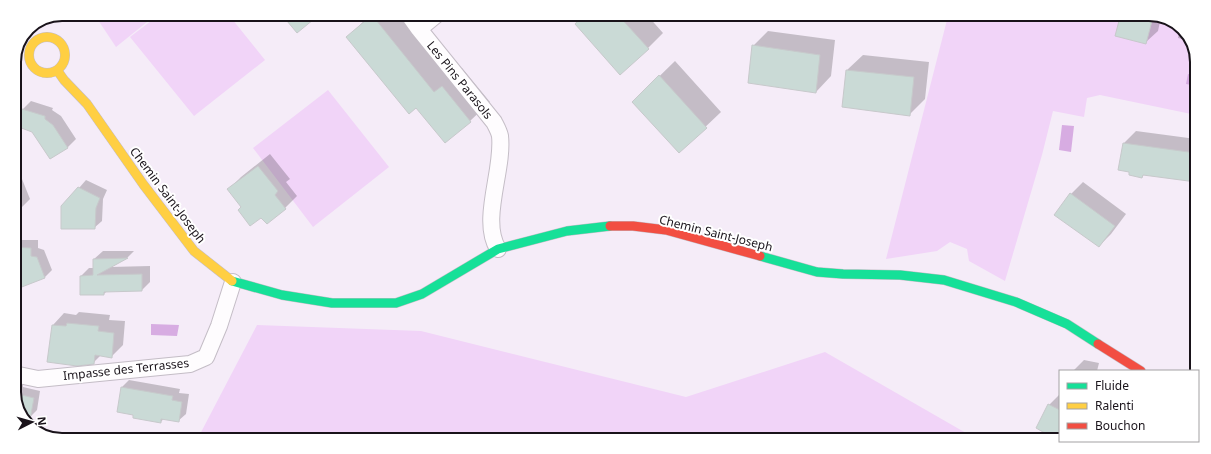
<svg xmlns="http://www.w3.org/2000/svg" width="1211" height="454" font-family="'Noto Sans',sans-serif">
<rect width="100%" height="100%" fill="#f5ecf8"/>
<path fill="#f1d4f8" d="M94,14h63l-41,33z
M160,14h68l37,46 -71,56 -64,-79z
M948,16l217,1 22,16 10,26 -1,56 -96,-20 -13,3 -3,19 -31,-6 -11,44 -37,126 -36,-20 -2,-12 -17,-7 -13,9 -51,8z
M328,90l61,77 -76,60 -60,-79z
M257,325l164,6 265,66 139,-45 141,81 16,7 -784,-2z"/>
<path fill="#d7ace2" d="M1188,74l9,2v10l-11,-2z
M1062,125l12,1 -3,26 -12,-2z
M151,324l28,1 -2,11 -26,-1z"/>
<path fill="#0003" d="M283,15h35l-21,16z
M370,15h37l47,59 8,-6 28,34 -20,19 -54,-15 -68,-69z
M584,15h63l16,18 -15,15z
M1121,17h40l-3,14 -12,11 -30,-6z
M1180,28l7,5 3,8 -12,-3z
M768,31l67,9 -4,36 -15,16 -63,-46z
M863,55l66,7 -4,37 -16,16 -62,-45z
M675,61l46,51 -42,40 -46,-50z
M31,101l22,7 -1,2 9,6 15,23 -8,8 -17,11 -18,-27 -16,-5 6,-17z
M1136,131l60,8v42l-51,-7 -3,2 -12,-5 -6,-28z
M270,154l20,25 -4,3 11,14 -12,12 -18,15 -6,-6 -18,-10 -14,-18 12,-12z
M14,159l16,40 -12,12 -4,2z
M86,180l21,10 -4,9 -1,22 -8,7 -15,-40z
M1083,182l43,32 -15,20 -12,12 -28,-52z
M16,240h22v8l6,2 8,20 -7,7 -31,12v-48z
M103,251h31l-7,7 -17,9 40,-1v16l-8,8h-34l-4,4 -23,-18 8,-8h5v-9z
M79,312l31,3 -1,5 16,1 -2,24 -12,12 -10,-2 -8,8 -44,-2 4,-36 11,-12 12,2z
M1084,360l15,3 -2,8h-24z
M129,380l51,9 -1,4 10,1 -3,20 -8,7 -14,-3 -3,4 -27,-8 -13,-26z
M14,382l9,2v3l17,4 -3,19 -7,7 -8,-1 -8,-21z
M1059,395h1v45l-11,-35z"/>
<path fill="#cadad6" stroke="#c7c9cb" d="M282,15h37l-22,18z
M372,15l62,77 8,-6 29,36 -26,21 -29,-35 -7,6 -63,-77z
M583,15h35l31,34 -29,26 -45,-51z
M1120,17h33l-7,27 -31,-8z
M752,45l68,10 -4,38 -68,-10z
M846,70l68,7 -4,39 -68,-9z
M659,75l48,53 -28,25 -47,-51z
M22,109l23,7v3l8,6 15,23 -18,11 -18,-27 -16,-6z
M1123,143l73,10v29l-53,-7 -1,3 -13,-3v-3l-11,-2z
M258,166l20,25 -3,4 11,14 -19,15 -6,-6 -11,8 -12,-16 3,-3 -14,-18z
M78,187l22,11 -4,10 -1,21h-34v-23z
M1070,193l45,33 -16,21 -45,-32z
M14,247l17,1v8l6,1 8,21 -31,12z
M128,258l-31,17 45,-1v17l-38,1v3h-24v-19l13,-1v-16z
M67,323l32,3 -1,5 16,2 -2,25 -17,-3 -1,9 -17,2 -30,-4 5,-37 14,1z
M121,387l52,9 -1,4 10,2 -3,20 -18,-3v4l-28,-5v-3l-16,-3z
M14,393l20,5 -5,27 -5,-4z
M1048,404l12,6v30h-3l-21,-12z"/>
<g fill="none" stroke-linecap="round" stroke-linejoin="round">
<g stroke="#c4bdc6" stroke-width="18">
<path id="street" d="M409,15l10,14
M436,15l-17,14 75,93c2,4 5,9 6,14 4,34 -20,84 -2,113
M14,374l24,5 152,-15 16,-7 13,-31 14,-44"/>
</g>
<g stroke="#c4bdc6" stroke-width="10">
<path id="fast" d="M760,256l57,16 26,2 57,1 44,5 72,22 51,22 31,20
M232,281l50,14 50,8h64l26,-9 76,-45 69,-18 43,-5"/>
</g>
<g stroke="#c4bdc6" stroke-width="10">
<path id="slow" d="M29 55a18 18 0 1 1 36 0a18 18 0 1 1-36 0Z
M57,70l7,10 23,24 56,80 51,67 38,30"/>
</g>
<g stroke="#c4bdc6" stroke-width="10">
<path id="jam" d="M610,226h23l33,4 94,26
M1098,344l43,27"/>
</g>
<use href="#street" stroke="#fefcfe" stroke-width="16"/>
<use href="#fast" stroke="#16e098" stroke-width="9"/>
<use href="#slow" stroke="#ffcf43" stroke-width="9"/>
<use href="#jam" stroke="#f24e42" stroke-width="9"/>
</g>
<g text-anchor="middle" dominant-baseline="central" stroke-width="4" stroke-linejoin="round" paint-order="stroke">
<g font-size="12" fill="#19131a" stroke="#fff">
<text transform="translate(460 80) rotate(51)">Les Pins Parasols</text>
<text transform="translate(168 195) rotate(53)">Chemin Saint-Joseph</text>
<text transform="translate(716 233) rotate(14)">Chemin Saint-Joseph</text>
<text transform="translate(126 369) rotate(-6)">Impasse des Terrasses</text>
</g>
</g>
<path d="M0 0H1211V454H0ZM62 21H1149A41 41 0 0 1 1190 62V392A41 41 0 0 1 1149 433H62A41 41 0 0 1 21 392V62A41 41 0 0 1 62 21Z" fill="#fff" fill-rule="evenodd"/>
<path fill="none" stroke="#19131a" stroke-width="2" d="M62 21H1149A41 41 0 0 1 1190 62V392A41 41 0 0 1 1149 433H62A41 41 0 0 1 21 392V62A41 41 0 0 1 62 21Z"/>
<rect x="1059" y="370" width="140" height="72" fill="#ffffff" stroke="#a3a1a3"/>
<rect x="1067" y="383" width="20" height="6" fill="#16e098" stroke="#a3a1a3"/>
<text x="1095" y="390" font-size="12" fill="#19131a">Fluide</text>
<rect x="1067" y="403" width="20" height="6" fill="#ffcf43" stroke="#a3a1a3"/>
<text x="1095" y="410" font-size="12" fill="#19131a">Ralenti</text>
<rect x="1067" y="423" width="20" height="6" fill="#f24e42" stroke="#a3a1a3"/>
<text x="1095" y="430" font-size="12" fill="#19131a">Bouchon</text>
<g transform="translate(32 422) rotate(84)" stroke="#ffffff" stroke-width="3" paint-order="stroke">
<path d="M0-3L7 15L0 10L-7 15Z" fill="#19131a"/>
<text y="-6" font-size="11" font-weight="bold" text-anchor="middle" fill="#19131a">N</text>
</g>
</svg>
